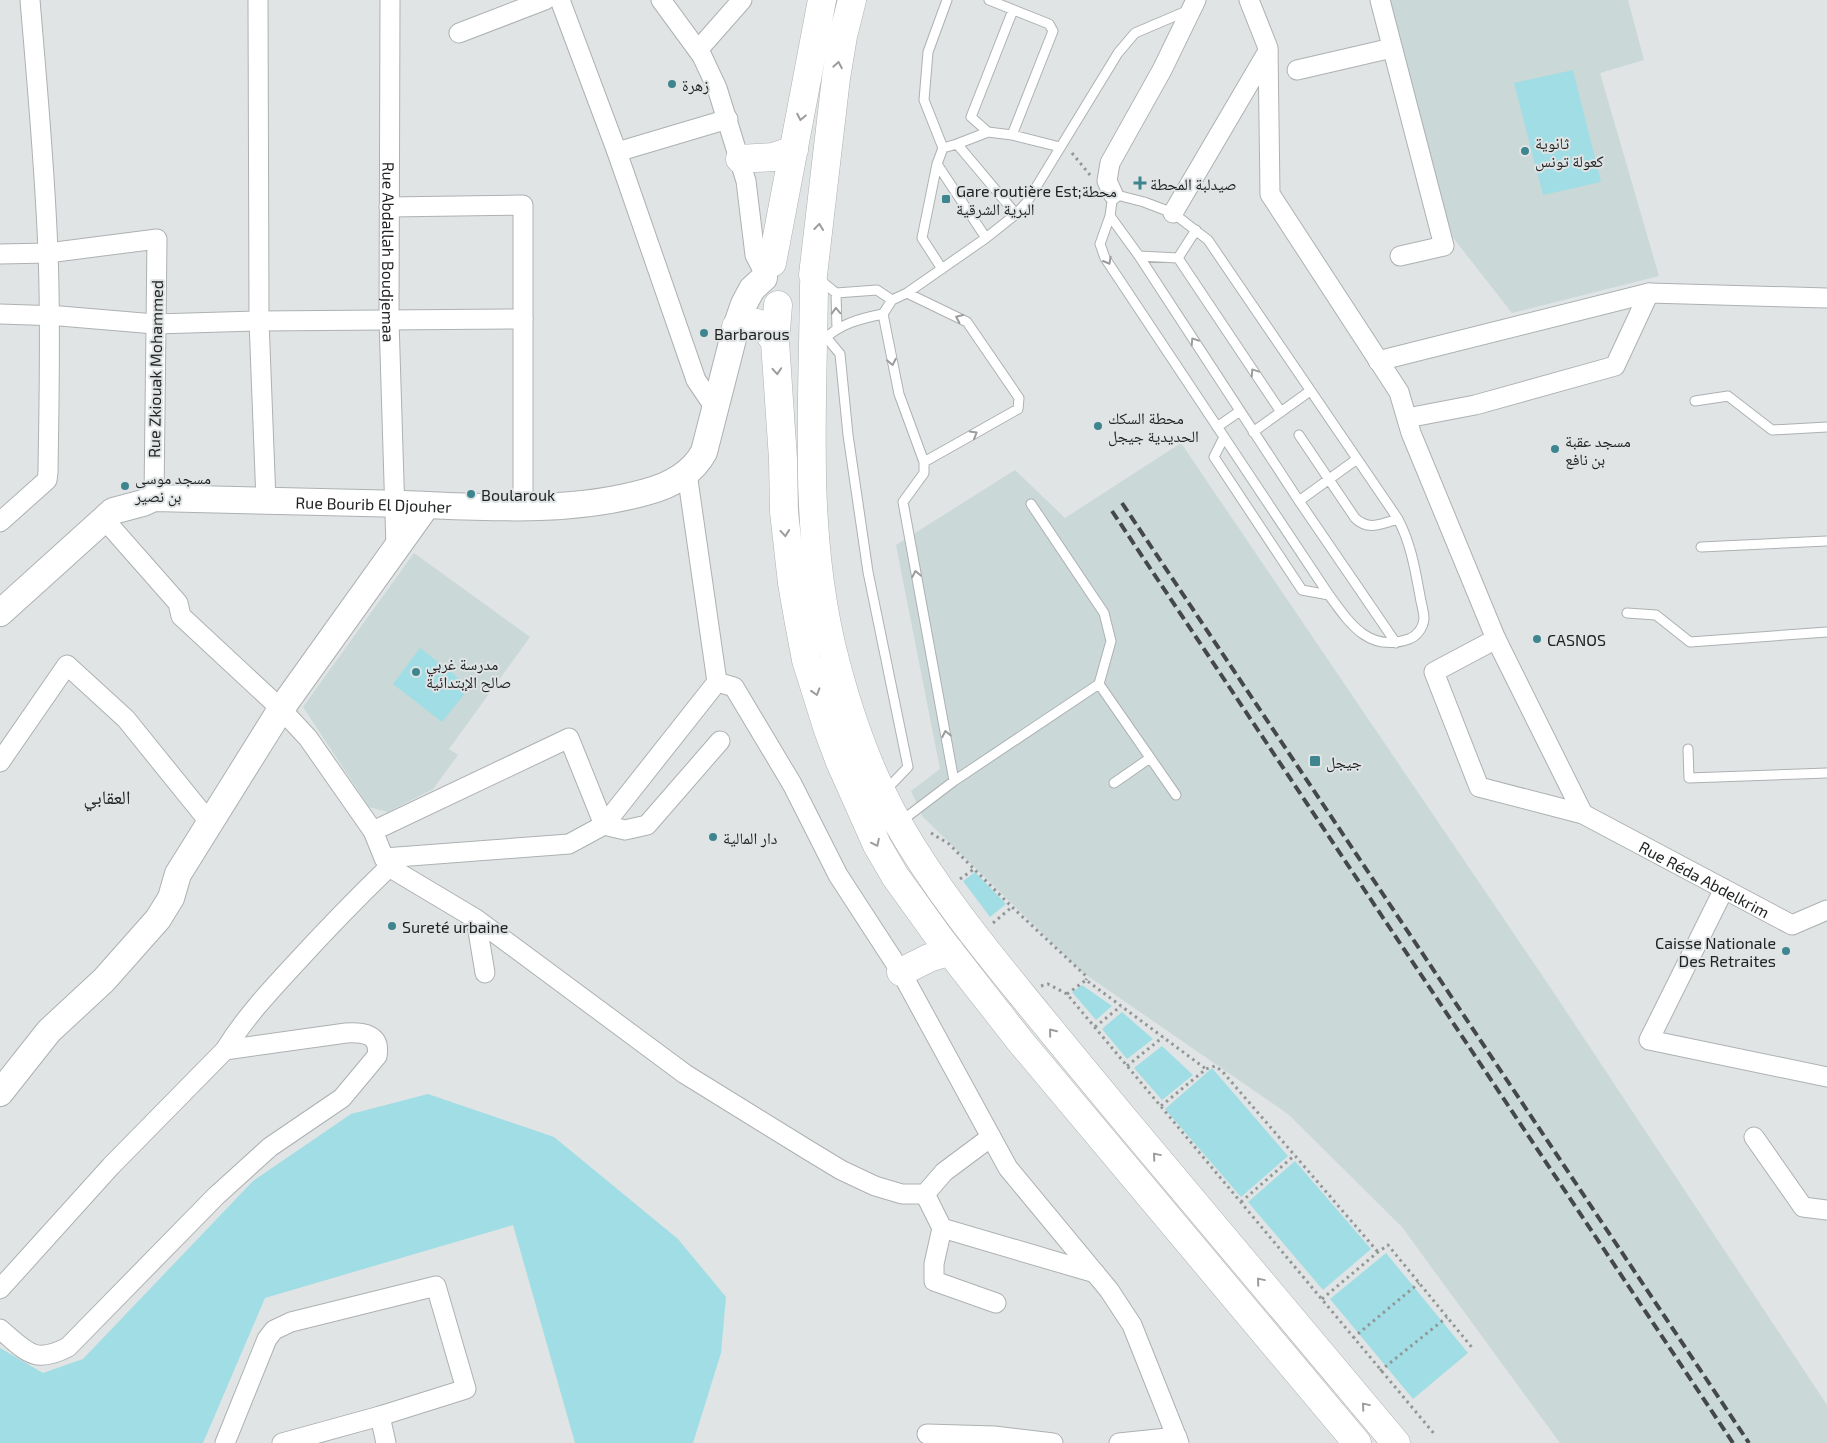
<svg xmlns="http://www.w3.org/2000/svg" width="1827" height="1443" font-family="'Exo 2','Noto Naskh Arabic',sans-serif">
<rect width="100%" height="100%" fill="#e0e4e5"/>
<path fill="#cad8d8" d="M1390,0h238l16,60 -44,13 59,203 -147,37 -65,-83z
M1181,443l369,544 277,418v38h-267l-158,-216 -114,-113 -206,-142 -159,-155 -12,-26 29,-22 -44,-224 119,-75 50,48z
M414,553l116,84 -81,112 9,6 -25,34 -45,23 -19,-5 -66,-100z"/>
<path fill="#a0dde5" d="M1573,70l28,112 -58,13 -29,-112z
M420,648l50,39 -28,35 -49,-38z
M975,872l31,32 -16,13 -27,-36z
M1082,985l30,21 -16,14 -24,-28z
M1122,1012l31,27 -26,20 -25,-30z
M1162,1046l31,29 -31,25 -28,-32z
M1212,1068l76,88 -47,41 -76,-88z
M428,1094l126,43 124,102 48,58 -5,56 -28,90h-118l-62,-218 -248,73 -62,145h-203v-95l43,25 40,-14 170,-178 98,-67z
M1295,1161l76,88 -48,41 -75,-88z
M1386,1253l82,100 -55,46 -83,-100z"/>
<g fill="none" stroke-linecap="round" stroke-linejoin="round">
<g stroke="#adb1b2" stroke-width="11">
<path id="service" d="M947,0l-19,52 -4,48 19,48 -6,16 49,74 30,-24 11,-12 91,-149 17,-20 54,-23
M989,0l60,24 4,7 -41,104
M1013,10l-42,107 17,15 24,3 48,12
M957,144l59,70
M943,148l14,-4 31,-12
M937,164l-15,74 20,31
M1110,216l29,40 39,2 18,-28
M1139,256l160,245 97,142
M1178,258l103,154
M820,280l16,13 41,-3 15,10
M836,293l1,36
M907,293l60,29 52,76 -1,11 -94,53 -25,-68 -16,-80 9,-14 15,-7 79,-55
M826,337l14,17 8,81 20,137 40,195 -23,24
M823,341c14,-17 40,-23 60,-27
M1695,401l33,-5 44,34 55,-3
M1217,427l23,-16
M1253,432l57,-41
M1299,435l56,83c13,13 27,6 43,1
M1224,437l-10,20 88,133 27,5c21,29 40,58 80,44 8,-3 14,-11 15,-20 0,-7 -3,-16 -4,-23 -5,-27 -9,-52 -22,-77l-190,-279 -35,-27 -29,-11 -31,-8 -3,22 -10,28 5,14 224,337
M924,462v11l-21,29 51,279
M1299,501l58,-42
M1701,547l126,-6
M1627,613l29,2 34,27 137,-10
M1099,684l77,111
M1688,749l1,29 138,-5
M1114,783l36,-25
M900,822l54,-41 145,-97 12,-43 -7,-28 -73,-109"/>
</g>
<g stroke="#adb1b2" stroke-width="21">
<g id="minor">
<path d="M258,0l1,321 7,180"/>
<path id="s1" d="M390,0l-1,320 7,227"/>
<path d="M560,0l57,152 79,228 19,28"/>
<path d="M661,0l41,56 15,32 29,93 9,74 10,19"/>
<path d="M1249,0l19,48 2,146 129,198 12,41 85,206 87,175"/>
<path d="M1380,0l64,246 -44,10"/>
<path d="M459,33l86,-33"/>
<path d="M698,50l44,-50"/>
<path d="M1297,70l95,-22"/>
<path d="M617,152l111,-33"/>
<path d="M1113,194l-6,-13 3,-18 52,-93 34,-70"/>
<path d="M389,207l134,-2v302"/>
<path d="M1173,213l95,-162"/>
<path d="M0,254l48,-1 109,-14 -3,259"/>
<path d="M0,314l60,2 95,8 104,-3 264,-2"/>
<path d="M1378,361l271,-68 178,5"/>
<path d="M1407,418l68,-13 140,-39 34,-73"/>
<path d="M104,519l74,84 3,13 100,93 27,29 65,93 11,27 5,9 87,52 209,155 123,76 33,20 34,16 27,8h23l19,-22 47,-35"/>
<path d="M0,522l47,-42 1,-8c1,-73 3,-146 0,-219 -3,-85 -11,-169 -18,-253"/>
<path id="s2" d="M1496,639l-62,33 45,115 104,27 209,111 35,-15"/>
<path d="M717,682l17,5 58,97 46,91 63,97 107,196 101,122 23,35 47,118"/>
<path d="M0,762l67,-97 59,54 84,104"/>
<path d="M604,825l21,5 22,-5 73,-84"/>
<path d="M373,831l196,-93 35,87"/>
<path d="M384,858l185,-14 35,-19 113,-143 -30,-209"/>
<path d="M1724,889l-75,151 178,37"/>
<path d="M476,919l9,54"/>
<path d="M1754,1137l49,70 24,3"/>
<path d="M925,1194l17,34 153,45"/>
<path d="M942,1228l-8,36v17l62,22"/>
<path d="M0,1289l111,-123 114,-116c19,-31 43,-57 68,-84 31,-34 63,-67 96,-99"/>
<path d="M0,1329c26,22 34,36 68,18l148,-151 54,-49 72,-49 35,-42c4,-22 -14,-24 -31,-23l-121,17"/>
<path d="M380,1416l6,27"/>
<path d="M927,1434l67,2 59,7"/>
<path d="M225,1443l42,-104 7,-9 17,-8 145,-36 30,103 -86,27 -98,27"/>
<path d="M1119,1443l58,-6"/>
</g>
</g>
<g stroke="#adb1b2" stroke-width="28">
<g id="secondary">
<path id="s3" d="M0,613l113,-102 30,-8 11,-5c83,2 167,4 250,6 80,3 164,10 242,-12 23,-6 46,-18 58,-40l32,-125 8,-23 8,-15 12,-11"/>
<path d="M0,1093l49,-62 55,-51 54,-61 13,-21 7,-24 103,-165 146,-204"/>
</g>
</g>
<g stroke="#adb1b2" stroke-width="29">
<path id="trunk" d="M740,159l33,-2 21,-7
M772,263l50,-263
M813,275l23,-197 7,-42 9,-36
M814,284c-1,124 -11,241 18,364 15,61 36,123 67,177 35,61 79,116 123,170 36,44 72,88 108,131 89,106 177,211 266,317
M778,305l-3,37 8,117 1,53 8,71 7,40 7,37 22,70 12,32 37,83 18,31 46,64 79,101 337,402
M736,327c22,-10 27,-3 39,15
M901,972l28,-14 21,-7"/>
</g>
<path stroke="#929696" stroke-width="3" stroke-dasharray="2.5 4" stroke-linecap="butt" d="M1072,153l18,22
M931,833l18,11 63,63 75,70 -1,3
M960,879l14,-10
M993,923l19,-16
M1041,986l7,-2 19,10 369,442
M1067,994l19,-14 120,89
M1095,1027l26,-21
M1127,1066l36,-29
M1161,1106l45,-37 9,-3 7,5 156,181
M1241,1202l54,-47
M1322,1299l56,-47 10,-7 86,105
M1353,1338l66,-55
M1380,1371l67,-54"/>
<use href="#service" stroke="#fff" stroke-width="9"/>
<use href="#minor" stroke="#fff" stroke-width="19"/>
<use href="#secondary" stroke="#fff" stroke-width="26"/>
<use href="#trunk" stroke="#fff" stroke-width="28"/>
<path stroke="#454848" stroke-width="4" stroke-dasharray="10 5" stroke-linecap="butt" d="M1122,503l627,940
M1112,511l621,932"/>
</g>
<defs><path id="oneway-chevron" d="M-2-3.5L2.5 0L-2 3.5" fill="none" stroke-width="1.6" stroke-linecap="round" stroke-linejoin="round" transform="scale(1.25)"/></defs>
<g stroke="#9c9c9c">
<use href="#oneway-chevron" transform="translate(838 65) rotate(-80)"/>
<use href="#oneway-chevron" transform="translate(801 117) rotate(101)"/>
<use href="#oneway-chevron" transform="translate(819 227) rotate(-84)"/>
<use href="#oneway-chevron" transform="translate(1108 261) rotate(60)"/>
<use href="#oneway-chevron" transform="translate(836 311) rotate(-92)"/>
<use href="#oneway-chevron" transform="translate(959 318) rotate(-155)"/>
<use href="#oneway-chevron" transform="translate(1194 341) rotate(-123)"/>
<use href="#oneway-chevron" transform="translate(892 362) rotate(79)"/>
<use href="#oneway-chevron" transform="translate(777 371) rotate(86)"/>
<use href="#oneway-chevron" transform="translate(1254 372) rotate(-124)"/>
<use href="#oneway-chevron" transform="translate(974 434) rotate(-30)"/>
<use href="#oneway-chevron" transform="translate(785 533) rotate(85)"/>
<use href="#oneway-chevron" transform="translate(916 574) rotate(-101)"/>
<use href="#oneway-chevron" transform="translate(816 692) rotate(73)"/>
<use href="#oneway-chevron" transform="translate(946 734) rotate(-101)"/>
<use href="#oneway-chevron" transform="translate(876 843) rotate(64)"/>
<use href="#oneway-chevron" transform="translate(1052 1032) rotate(-129)"/>
<use href="#oneway-chevron" transform="translate(1156 1156) rotate(-130)"/>
<use href="#oneway-chevron" transform="translate(1260 1281) rotate(-130)"/>
<use href="#oneway-chevron" transform="translate(1365 1406) rotate(-130)"/>
</g>
<g fill="#3f858f" stroke="#e0e4e5" stroke-width="2">
<circle cx="672" cy="84" r="5"/>
<circle cx="1525" cy="151" r="5"/>
<path d="M1137.5 175.5h5v5h5v5h-5v5h-5v-5h-5v-5h5z"/>
<rect x="941" y="194" width="10" height="10" rx="2.5"/>
<circle cx="704" cy="333" r="5"/>
<circle cx="1098" cy="426" r="5"/>
<circle cx="1555" cy="449" r="5"/>
<circle cx="125" cy="486" r="5"/>
<circle cx="471" cy="494" r="5"/>
<circle cx="1537" cy="639" r="5"/>
<circle cx="416" cy="672" r="5"/>
<rect x="1309" y="755" width="12" height="12" rx="2.5"/>
<circle cx="713" cy="837" r="5"/>
<circle cx="392" cy="926" r="5"/>
<circle cx="1786" cy="951" r="5"/>
</g>
<g text-anchor="middle" dominant-baseline="central" stroke-width="4" stroke-linejoin="round" paint-order="stroke">
<g font-size="16" fill="#222424" stroke="#e0e4e5" text-anchor="start">
<text x="682" y="84">زهرة</text>
<text x="1535" y="142">ثانوية<tspan x="1535" dy="18">كعولة تونس</tspan></text>
<text x="1150" y="183">صيدلبة المحطة</text>
<text x="956" y="190">Gare routière Est;محطة<tspan x="956" dy="18">البرية الشرقية</tspan></text>
<text x="714" y="333">Barbarous</text>
<text x="1108" y="417">محطة السكك<tspan x="1108" dy="18">الحديدية جيجل</tspan></text>
<text x="1565" y="440">مسجد عقبة<tspan x="1565" dy="18">بن نافع</tspan></text>
<text x="135" y="477">مسجد موسى<tspan x="135" dy="18">بن نصير</tspan></text>
<text x="481" y="494">Boularouk</text>
<text x="1547" y="639">CASNOS</text>
<text x="426" y="663">مدرسة غربي<tspan x="426" dy="18">صالح الإبتدائية</tspan></text>
<text x="1326" y="761">جيجل</text>
<text x="723" y="837">دار المالية</text>
<text x="402" y="926">Sureté urbaine</text>
<text x="1776" y="942" text-anchor="end">Caisse Nationale<tspan x="1776" dy="18">Des Retraites</tspan></text>
</g>
<g font-size="16" fill="#222424" stroke="#e0e4e5">
<text stroke="none"><textPath href="#s1" startOffset="252">Rue Abdallah Boudjemaa</textPath></text>
<text transform="translate(155 369) rotate(-89)">Rue Zkiouak Mohammed</text>
<text stroke="none"><textPath href="#s3" startOffset="415">Rue Bourib El Djouher</textPath></text>
<text stroke="none"><textPath href="#s2" startOffset="439">Rue Réda Abdelkrim</textPath></text>
</g>
<g font-size="19" fill="#222424" stroke="#e0e4e5">
<text x="107" y="796">العقابي</text>
</g>
</g>
</svg>
